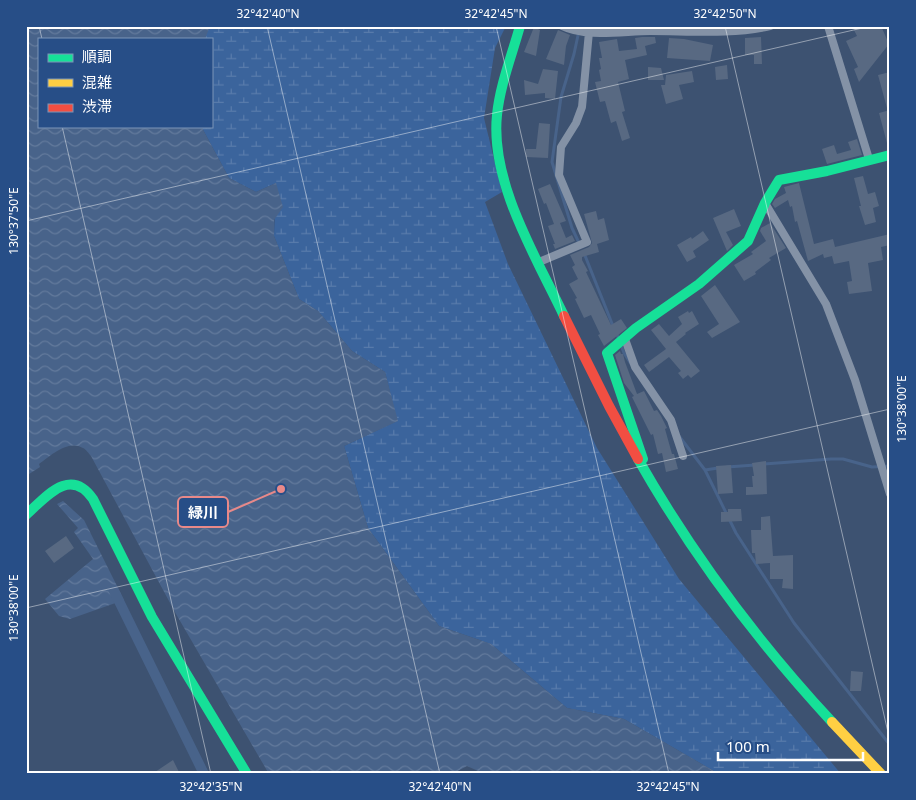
<svg xmlns="http://www.w3.org/2000/svg" width="916" height="800" font-family="'Noto Sans','Noto Sans JP',sans-serif">
<defs>
<pattern id="wetland-marsh" width="20" height="14" patternUnits="userSpaceOnUse" patternTransform="scale(1.25)"><rect width="20" height="14" fill="#3b649c"/><path d="M1 5h8M5 5V1M11 12h8M15 12V8" fill="none" stroke="#587bab"/></pattern>
<pattern id="water-waves" width="16" height="10" patternUnits="userSpaceOnUse" patternTransform="scale(1.25)"><rect width="16" height="10" fill="#48638a"/><path d="M0 5q4-4 8 0t8 0" fill="none" stroke="#637a9c"/></pattern>
</defs>
<rect width="100%" height="100%" fill="#3d5271"/>
<path fill="url(#wetland-marsh)" d="M199,26h307l-11,22 -11,70 18,74 -17,10 23,62 89,184 82,131 162,195h-122l-95,-55 -57,-11 -76,-64 -52,-18 -71,-98 -24,-82 53,-25 -12,-49 -33,-21 -34,-40 -19,-12 -25,-63 2,-53 -20,9 -27,-14 -28,-52h10v-87h-8z"/>
<path fill="url(#water-waves)" d="M26,26h184l-5,13h-166v87h162l28,52 27,14 20,-9 7,24 -9,13v16l25,63 19,12 34,40 33,21 13,49 -54,25 24,82 71,98 52,18 76,64 57,11 95,55h-234l-18,-8 -11,6 1,2h-188l-93,-160 -85,-158c-2,-2 -5,-7 -8,-8 -15,-9 -33,8 -44,16l1,3 -14,9z
M63,501l21,19 40,80 -54,19 -11,-3 -14,-17 48,-40 -19,-27 4,-4 -21,-24z"/>
<g fill="none" stroke-linecap="round" stroke-linejoin="round">
<path stroke="#48638a" stroke-width="3" d="M580,26l-6,28 -13,43 -9,65 20,66 8,17
M584,253l29,73
M616,332l8,21 7,11
M679,436l26,34 31,63 58,90 96,122
M764,464l67,-5h12l29,8 18,-1
M727,467l28,-2
M705,470l13,-2"/>
<path stroke="#48638a" stroke-width="10" d="M114,591l90,183"/>
</g>
<path fill="#586982" d="M852,26h19l1,2 9,-2 8,18 -30,38 -5,-13 4,-2 -12,-26 11,-5z
M534,27l6,3 -4,26 -12,-4z
M558,30l12,5 -4,11 -2,19 -18,-6z
M642,37h13l1,6 -11,3 2,9 -22,5 4,19 -11,3 7,29 -3,1 8,26 -8,3 -6,-20 -5,2 -6,-22 -5,1 -5,-20 6,-1 -2,-11 2,-1 -2,-11h3l-3,-16 18,-3 2,12 18,-2 -2,-11z
M761,37l1,27h-8v-9h-9v-17z
M669,38l15,1 29,6 -3,16 -43,-3z
M727,65l1,14 -12,1 -1,-13z
M648,67l13,1 3,12h-16z
M543,69l15,2 -3,28 -10,-1v-5l-20,2 -1,-15 14,4z
M692,71l2,11 -15,3 4,14 -17,5 -5,-19h4l1,-10z
M890,72v36h-3l-9,-33z
M890,110v33h-3l-8,-30z
M539,123l11,1 -2,34 -22,-1v-8h10z
M857,139l5,16 -35,9 -5,-15 12,-4 3,9 14,-4 -3,-8z
M863,176l5,18 7,-2 4,14 -6,2 3,14 -11,3 -6,-19h2l-7,-28z
M799,183l15,61 19,-5 2,8 55,-13v11l-9,2 2,13 -15,3 4,28 -23,3 -2,-12 5,-1 -3,-20 -15,3 -2,-8 -8,2 -1,-4 -15,7 -11,-40 -2,1 -3,-16 -2,1 -2,-7 -13,8 -3,-4 3,-5 11,-6 -2,-6z
M550,184l16,37 -6,2 6,15 6,-3 3,6 -20,8 -2,-5h2l-7,-18 6,-2 -8,-21 -2,1 -6,-15z
M734,209l7,17 -15,6 7,13 -6,6 -14,-33z
M596,211l2,9 6,-2 5,22 -12,4 2,8 -17,5v3l6,11 -2,1 25,53 10,-6 6,9 -23,18 -6,-11 2,-1 -9,-19 -7,3 -9,-19 2,-1 -8,-14 9,-5 -6,-12 3,-2 -5,-10 19,-8 3,-4 -8,-29z
M770,223l16,25 -17,10 2,2 -16,12 1,2 -12,7 -10,-16 19,-11 -2,-2 15,-11 -6,-10 1,-3z
M703,231l6,9 -16,11 3,6 -9,5 -10,-17 14,-8 1,2z
M715,285l25,37 -28,16 -5,-6 12,-8 -18,-28z
M688,311l1,2 3,-2 7,13 -14,9 1,1 -10,8 24,29 -9,7 -3,-3 -5,4 -5,-6 3,-2 -12,-14 -20,15 -5,-7 22,-16 -15,-19 8,-6 10,12 13,-12 -4,-7z
M620,351l1,3h2l2,8 12,32 7,-3 10,20 3,-1 4,6 6,12 -2,1 7,25h2l4,15 -12,3 -4,-19 -4,1 -5,-20 -2,1 -19,-38 2,-1 -10,-13 -9,-28z
M766,461l1,33 -21,1v-8h7l-1,-11h2l-2,-13z
M731,465l2,28 -15,1 -2,-28z
M728,509h13l1,12 -21,1v-10h7z
M770,516l3,40 20,-1v34l-11,-1 1,-9h-13v-16l-14,1 -1,-11h-3l-1,-23h10v-13z
M66,536l8,12 -20,15 -9,-12z
M851,671l12,1 -2,19h-11z
M173,760l7,14h-28z"/>
<g fill="none" stroke-linecap="round" stroke-linejoin="round">
<path stroke="#8492a6" stroke-width="8" d="M562,26c24,12 62,5 88,5 40,0 82,4 120,-5
M828,26l41,133
M765,203l61,101 29,76 35,114
M539,262l48,-20 -28,-67 2,-28 15,-24 6,-16 7,-75
M625,339l10,28 36,53 12,36"/>
<path stroke="#16e098" stroke-width="10" d="M520,26c-8,29 -20,59 -23,89 -7,67 39,142 67,201
M638,459c54,95 120,183 194,263
M643,459l-36,-106 29,-25 63,-44 49,-43 17,-38 14,-23 48,-9 63,-16
M26,515c20,-18 44,-49 67,-16l59,118 95,157"/>
<path stroke="#ffcf43" stroke-width="10" d="M832,722l49,52"/>
<path stroke="#f24e42" stroke-width="10" d="M564,316l45,90 29,53"/>
</g>
<path fill="none" stroke="#fff" stroke-width="1" stroke-opacity="0.45" d="M39,26l3,13M267,26l173,748M496,26l173,748M725,26l165,715M62,126l149,648M26,221l845,-195M26,608l864,-199"/>
<path fill="none" stroke="#e88989" stroke-width="2" d="M281 489L228 512"/>
<circle fill="#e88989" stroke="#274e87" stroke-width="2" cx="281" cy="489" r="5"/>
<rect fill="#274e87" stroke="#e88989" stroke-width="2" x="178" y="497" width="50" height="30" rx="5"/>
<g font-size="15" text-anchor="middle" font-weight="bold" fill="#fff">
<text x="203" y="518">緑川</text>
</g>
<rect width="916" height="800" fill="none" stroke="#274e87" stroke-width="55"/>
<rect x="38" y="38" width="175" height="90" fill="#274e87" stroke="#7d95b7"/>
<rect x="48" y="54" width="25" height="8" fill="#16e098" stroke="#7d95b7"/>
<text x="82" y="62" font-size="15" fill="#ffffff">順調</text>
<rect x="48" y="79" width="25" height="8" fill="#ffcf43" stroke="#7d95b7"/>
<text x="82" y="88" font-size="15" fill="#ffffff">混雑</text>
<rect x="48" y="104" width="25" height="8" fill="#f24e42" stroke="#7d95b7"/>
<text x="82" y="112" font-size="15" fill="#ffffff">渋滞</text>
<path d="M718 752v8h145v-8" fill="none" stroke="#ffffff" stroke-width="2.5"/>
<text x="726" y="752" font-size="15" fill="#ffffff" stroke="#274e87" stroke-width="4" paint-order="stroke">100 m</text>
<rect x="28" y="28" width="860" height="744" fill="none" stroke="#fff" stroke-width="2"/>
<g font-size="12" text-anchor="middle" fill="#fff">
<text x="268" y="18">32°42'40"N</text>
<text x="496" y="18">32°42'45"N</text>
<text x="725" y="18">32°42'50"N</text>
<text transform="translate(14 221) rotate(-90)" y="4">130°37'50"E</text>
<text transform="translate(902 409) rotate(-90)" y="4">130°38'00"E</text>
<text transform="translate(14 608) rotate(-90)" y="4">130°38'00"E</text>
<text x="211" y="791">32°42'35"N</text>
<text x="440" y="791">32°42'40"N</text>
<text x="668" y="791">32°42'45"N</text>
</g>
</svg>
